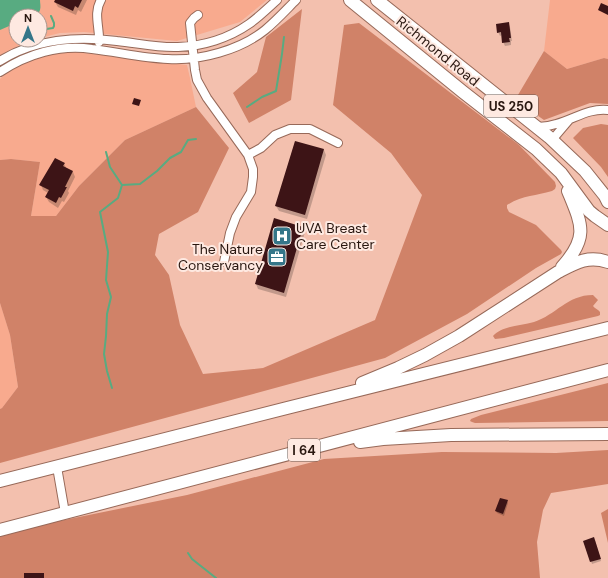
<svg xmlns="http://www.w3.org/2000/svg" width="608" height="578" font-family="'DM Sans',sans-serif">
<rect width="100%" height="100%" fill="#f3c0ae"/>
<path fill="#f8aa8e" d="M0,0h267l-27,22 -63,19 -93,-9 -24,1 -20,5v-22h-24v24h19l-11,3 -24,12z
M550,0h58v59l-4,-1 -37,11 -23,-18z
M75,52l112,13 3,13 6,29 -71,33 -46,46 -23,30h-25l9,-54 -29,-3 -11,1v-81c13,-14 34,-22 53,-26 7,-1 15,-1 22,-1z
M0,303l10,32 8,52 -16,21 -2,1z"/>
<path fill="#d08268" d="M302,9l-11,91 -42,23 -16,-30 24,-21 9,-35z
M359,23l160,122 36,37 1,4 -1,3 -3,2c-16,5 -29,4 -45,14v3l2,4 27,13 25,25 1,2 -1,2 -25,14 -69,46 -82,44 -385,105v-54l2,-1 16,-21 -8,-52 -10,-32v-143l11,-1 29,3 -9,54h25l23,-30 46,-46 71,-33 33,41 -31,64 -39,22 -4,21 14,20 11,50 23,49 60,-6 112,-48 47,-125 -31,-42 -58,-48 11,-80z
M544,51l23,18 37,-11 4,1v45l-18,-1 -46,17 -29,-20z
M601,124l7,1v52l-7,-10 -28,-29 10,-10z
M593,295l5,5 -5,6c2,3 5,3 7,6v3l-2,1 -94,22 -9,1 -2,-3c10,-11 28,-10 41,-14 22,-7 33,-27 59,-27z
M608,383v38l-133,2 -3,-1 -2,-1 1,-2 10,-4z
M608,450v34l-57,9 -8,17 -6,32 3,36h-540v-43l20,-6 167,-34 137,-36 118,-7 114,1z
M608,509v34l-7,-30z"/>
<path fill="#58ab81" d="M0,0h40c0,3 1,7 0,10 -2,8 -18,6 -24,6v7l-16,7z"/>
<path fill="#0003" d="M55,0h32l-6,12 -3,-2 -2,5 -18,-8 -3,-5z
M508,23l2,4 2,14h-1v4l-6,1 -2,-4 -1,-7 -2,1 -2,-4z
M295,142l29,8 2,5 -19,64 -28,-8 -3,-5z
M64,164l3,5 6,3 2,5 -7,14 1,2 -5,9 -2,-1 -4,7 -9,-6 -3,-5 2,-4 -5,-3 -2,-5z
M302,228l3,4 -19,65 -28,-8 -2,-5z
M507,501l1,2 -4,13 -7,-3 -1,-2z
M595,540l6,21 -9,3 -8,-23z"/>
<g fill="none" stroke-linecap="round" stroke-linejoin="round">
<path stroke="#58ab81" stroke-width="2" d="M40,30l13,-2 1,-2v-3l-3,-7
M247,107l15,-10 14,-6 6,-37 2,-17
M106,152l4,15 12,18
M112,388l-5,-17 -3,-17 2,-18 1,-22 4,-17 -5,-17 2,-28 -8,-40 18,-14 4,-13 18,-1 17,-13 13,-13 11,-6 7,-12 8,-1
M188,553l4,6 24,19"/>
</g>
<path fill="#3d1416" d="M55,0h27l-4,8 -3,-2 -2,5 -19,-9z
M601,3l7,3v9l-10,-5z
M509,22l2,16h-2l1,4 -8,1 -1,-11 -4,1 -1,-9z
M134,98l7,2 -2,6 -7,-2z
M295,141l29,8 -19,66 -30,-9z
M55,158l10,5 -2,3 10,5 -8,16h2l-6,11 -2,-1 -3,6 -11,-6 4,-7 -10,-5z
M274,218l29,9 -19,66 -29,-9z
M500,498l8,2 -5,14 -8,-3z
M594,537l7,22 -11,3 -7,-21z
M24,573h20v5h-20z"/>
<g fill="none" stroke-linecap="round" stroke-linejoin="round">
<g stroke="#976959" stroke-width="10">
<path id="minor" d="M198,15l-4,3 -4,5 5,47 2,10 10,18 41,57 5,14v8l-2,15 -15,25 -6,16 -6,29
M99,42c1,-14 -6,-29 2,-42
M0,61c34,-22 78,-25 117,-20 20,2 41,7 61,6 25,-1 51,-9 71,-23 10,-7 19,-16 28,-24
M0,72c27,-18 60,-28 92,-23 26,3 50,9 76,10 32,2 72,-9 97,-29 11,-9 21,-20 31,-30
M538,127c6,0 12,-1 18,-3 19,-5 32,-16 52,-14
M552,140l17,-20
M248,155l13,-7 14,-13 15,-6h20l28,14
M57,467l8,46"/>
</g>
<g stroke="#976959" stroke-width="14">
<path id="highway" d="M350,0l113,92 73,57 25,24 28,38 6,5 13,9
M377,0l172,137 36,34 20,25 3,6
M562,267c27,-30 20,-42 6,-76
M362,383l36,-15 27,-13 34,-19 99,-64c17,-9 30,-17 50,-10
M360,442l23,-3 68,-4 157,-1
M0,481l287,-73 321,-80
M0,530l608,-160"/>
</g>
<use href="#minor" stroke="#fff" stroke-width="8"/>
<use href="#highway" stroke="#fff" stroke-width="12"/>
</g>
<defs>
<g id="hospital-square" transform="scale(1)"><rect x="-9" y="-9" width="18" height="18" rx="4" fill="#357689" stroke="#fee9e1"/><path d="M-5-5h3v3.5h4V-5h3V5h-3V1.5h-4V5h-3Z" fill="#fff"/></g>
<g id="office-square" transform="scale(1)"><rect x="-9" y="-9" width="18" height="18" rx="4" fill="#357689" stroke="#fee9e1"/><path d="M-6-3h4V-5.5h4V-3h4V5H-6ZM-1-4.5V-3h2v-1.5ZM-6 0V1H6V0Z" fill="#fff"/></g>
</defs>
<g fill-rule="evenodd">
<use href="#hospital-square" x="282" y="236"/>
<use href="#office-square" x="277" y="257"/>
</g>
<g text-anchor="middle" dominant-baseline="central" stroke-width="4" stroke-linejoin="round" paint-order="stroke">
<g fill="#fee9e1" stroke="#69564f" stroke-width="1">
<rect x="484" y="95" width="54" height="22" rx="3"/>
<rect x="288" y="439" width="32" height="22" rx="3"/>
</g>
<g font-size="13" font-weight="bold" fill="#291710">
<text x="511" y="106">US 250</text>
<text x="304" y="450">I 64</text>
</g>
<g font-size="14" fill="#291710" stroke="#fee9e1">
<text transform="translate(438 51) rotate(39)">Richmond Road</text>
</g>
<g font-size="14" fill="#291710" stroke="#fee9e1" text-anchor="start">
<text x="296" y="228">UVA Breast<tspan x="296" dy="16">Care Center</tspan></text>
<text x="263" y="249" text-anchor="end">The Nature<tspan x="263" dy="16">Conservancy</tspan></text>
</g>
</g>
<g transform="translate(28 28)"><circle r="19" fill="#fee9e1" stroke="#a9958d"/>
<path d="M0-3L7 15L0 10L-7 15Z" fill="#357689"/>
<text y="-6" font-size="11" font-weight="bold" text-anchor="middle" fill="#291710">N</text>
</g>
</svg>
